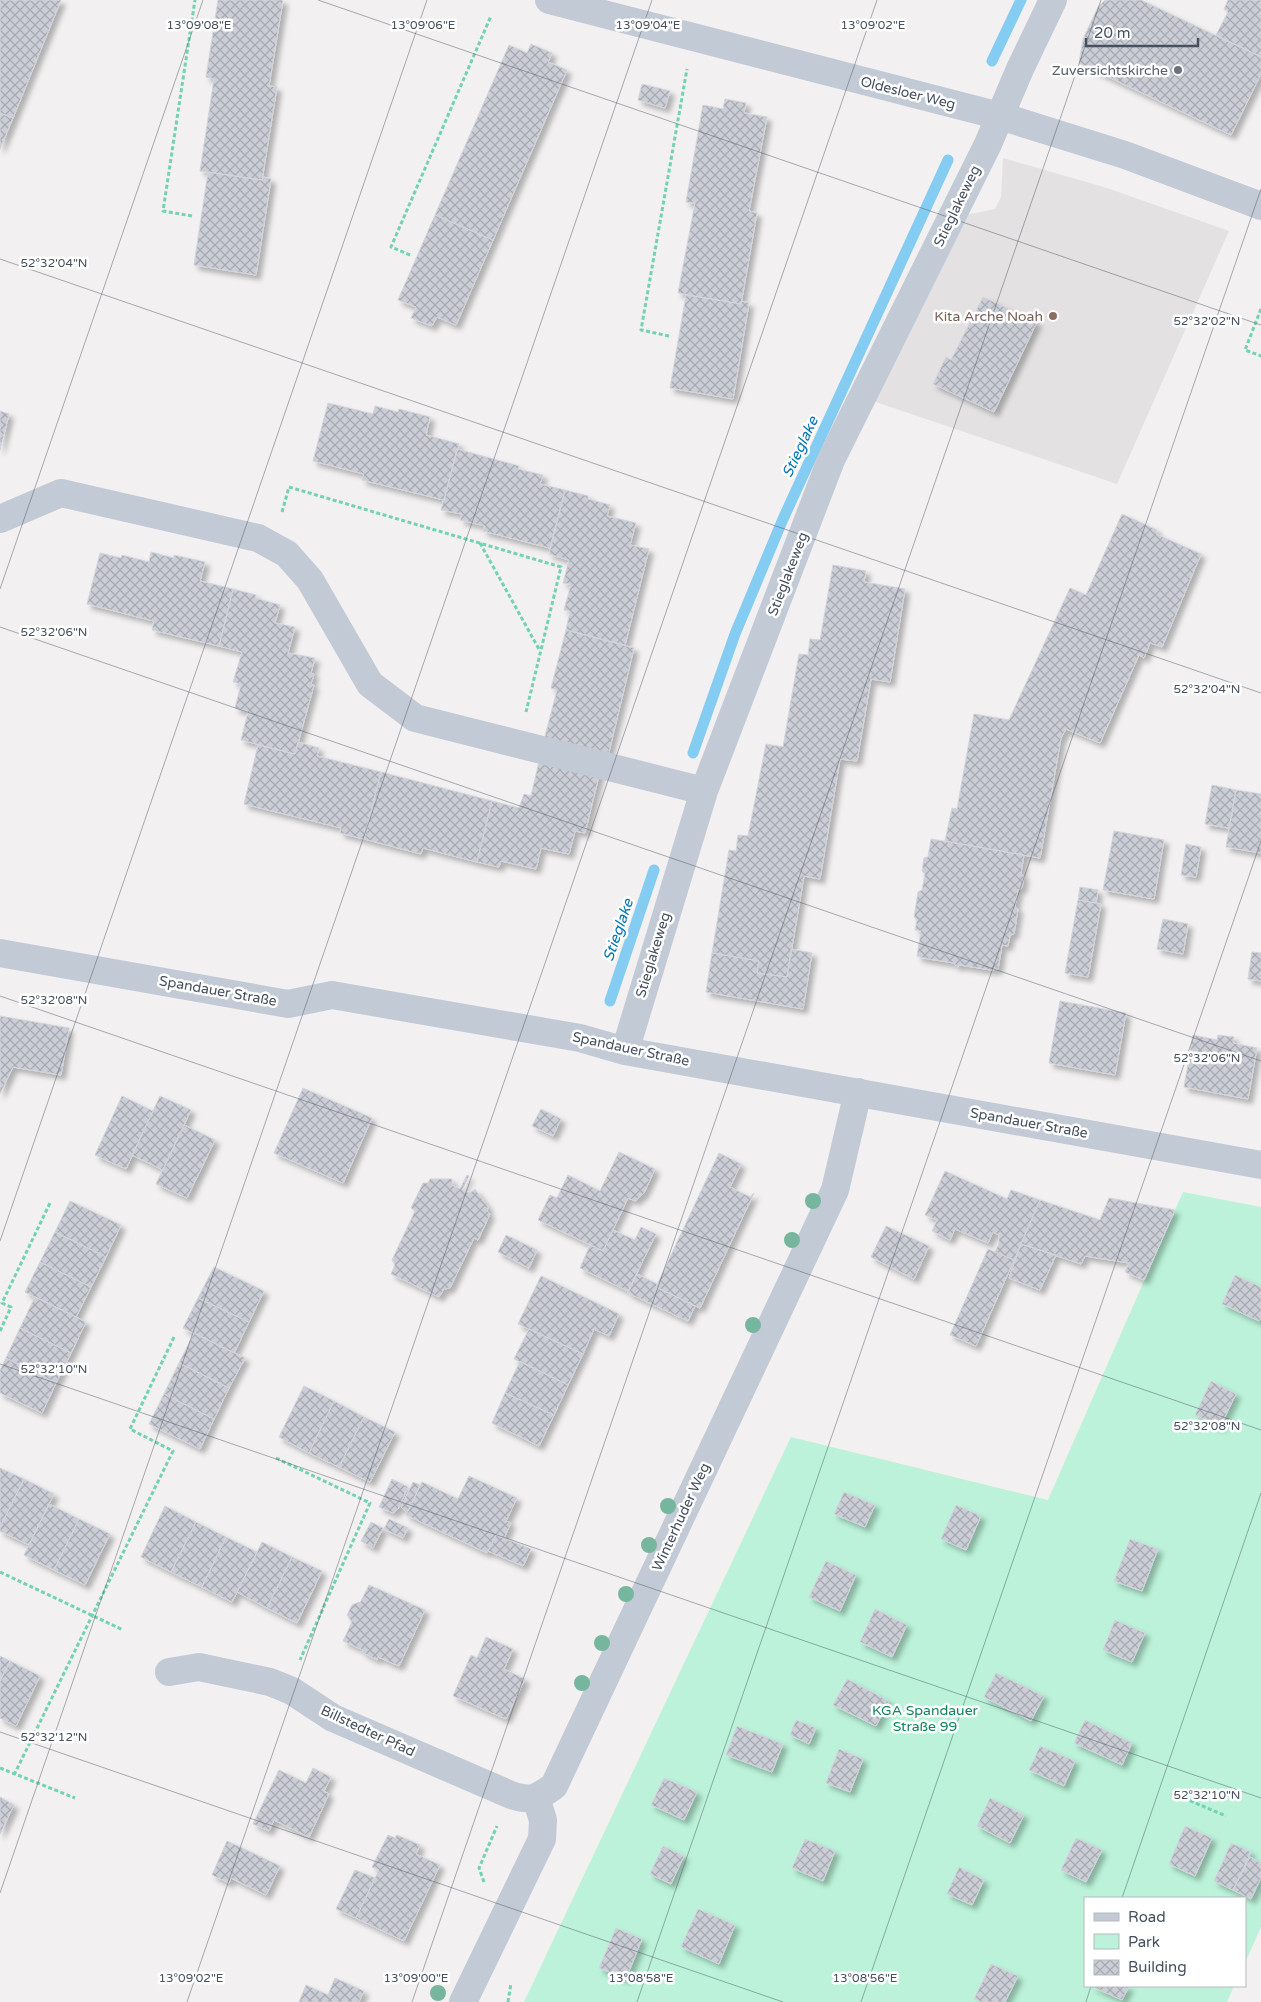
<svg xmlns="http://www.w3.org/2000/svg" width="1261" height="2002" font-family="'Varela Round',sans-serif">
<defs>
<pattern id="building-cross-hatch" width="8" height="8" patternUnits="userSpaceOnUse" patternTransform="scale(1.25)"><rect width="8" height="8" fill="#cbced6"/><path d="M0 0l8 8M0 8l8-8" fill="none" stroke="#a7aab1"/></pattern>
<filter id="shadow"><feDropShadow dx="4.5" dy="4.5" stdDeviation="2.5" flood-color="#0004"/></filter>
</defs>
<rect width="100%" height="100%" fill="#f2f0f0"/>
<path fill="#e3e1e1" d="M1003,158l104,30 122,43 -112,253 -247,-84 96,-185 29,-6 6,-12z"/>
<path fill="#bbf2d9" d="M1183,1192l78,15v720l-16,36v-65h-160v88h149l-7,16h-703l267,-565 257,63z"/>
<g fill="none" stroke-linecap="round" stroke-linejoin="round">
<path stroke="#85ccf2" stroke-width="11" d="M992,61l29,-61
M693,753l42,-119 48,-115 165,-359
M610,1001l44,-131"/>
</g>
<path fill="url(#building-cross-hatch)" stroke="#d3d4dc" filter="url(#shadow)" d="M0,0h61l-48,118 -13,-5z
M218,0h65l-14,86 8,1 -15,93 -62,-9 14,-92 -8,-2z
M1105,0h36l120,57v17l-30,61 -152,-72 4,-24 15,-32z
M1228,0h33v57l-45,-22 12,-23 -4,-3z
M531,44l21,9 -4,9 19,8 -74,170 -58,-25 74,-170 18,8z
M642,84l28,7 -5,17 -27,-8z
M725,99l21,4 -2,10 23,4 -18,94 8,2 -16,91 -63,-11 17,-90 -9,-1 17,-97 20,4z
M0,113l13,5 -13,31z
M208,172l54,8 1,-3 8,2 -15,96 -62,-10z
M435,215l58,25 -37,85 -19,-8 -5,9 -21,-8 5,-11 -18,-7z
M686,295l55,9v-3l8,2 -16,96 -63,-11z
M983,297l54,25 -43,90 -61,-28 13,-27 5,3z
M328,403l45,11 2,-8 23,6 1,-3 31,8 -4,18 33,9 -15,56 -82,-20 2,-6 -51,-13z
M0,411l9,3 -9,36z
M457,449l62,17 -1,3 25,6 -3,9 25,6 -15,58 -67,-17 2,-5 -25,-6 2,-6 -21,-4z
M565,490l23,6v3l22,6 -3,11 29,7 -6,22 19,4 -24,96 -59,-15 4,-19 -6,-1 7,-26 -8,-1 6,-23 -20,-6z
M1122,514l35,16 -1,4 45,20 -39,93 -12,-4 -6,15 -5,-3 -39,88 -34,-14 -5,9 -21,120 -95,-17 7,-33 5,1 17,-95 35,6 61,-132 16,7z
M151,552l23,6v-3l31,7 -5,19 33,8 -14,57 -67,-16 2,-9 -67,-17 13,-51 21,5 1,-3 27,7z
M833,565l33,6 -2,11 41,7 -15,93 -19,-3 -14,82 -17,-2 -20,120 -16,-3 -17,101 -30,-4 2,-12 -47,-8 17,-103 7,1 2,-16 10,1 18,-92 17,3 16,-93 9,1 2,-16 10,1z
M233,589l23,6 -1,3 25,7 -5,18 20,4 -7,26 27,5 -4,15 3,1 -3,10 3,1 -19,69 -54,-14 7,-28 -13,-4 6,-24 -8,-2 9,-30 -23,-6z
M566,630l68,18 -26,108 -64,-16 13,-50 -6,-2z
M544,740l60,15 -19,78 -10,-2 -6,23 -28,-6 -5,21 -35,-8 -2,6 -22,-5 15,-61 27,7 5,-14 7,2z
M298,742l21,6 -2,8 64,16 -17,67 -24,-6 1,-5 -97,-24 14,-59 37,9z
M381,772l111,29 -15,61 -54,-14 -2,6 -57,-15z
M1212,785l24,5 -7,38 -24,-4z
M1236,790l25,4v59l-35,-6z
M1114,831l50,9 -10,59 -51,-9z
M931,839l93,16 -3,18 3,3 -2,12 -4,2 -3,16 3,3 -4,25 -4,1 -2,11 -6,-1 -4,24 -7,1 -31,-5 -3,2 -3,-4 -31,-5 -6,-2 4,-25 -6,-1 2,-10 -3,-3 4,-25 4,-2 3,-16 -3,-3 2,-13 4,-1z
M1186,844l15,3 -5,30 -15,-2z
M1080,887l18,3 -2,13 -18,-3z
M1078,900l23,4 -13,73 -23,-4z
M1163,919l25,5 -5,30 -26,-5z
M791,949l21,4 -9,56 -97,-17 6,-39 47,8 -2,12 30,4z
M1252,952l9,1v28l-13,-2z
M1060,1001l66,12 -11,62 -66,-12z
M0,1016l69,12 -8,47 -48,-8 -13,27z
M1193,1035l24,5 1,-5 16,2 -1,6 24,5 -9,51 -64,-12z
M303,1088l69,30 -29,65 -69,-30z
M122,1096l31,15 -27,58 -31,-14z
M160,1096l31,14 -28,60 -31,-15z
M541,1109l20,10 -8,17 -21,-10z
M184,1125l31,15 -28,58 -31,-14z
M619,1152l36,17 -11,24 -9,8 -7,-3 -25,53 -65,-31 12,-25 7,3 11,-23 32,16z
M719,1153l22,11 -11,23 20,10 4,-4 -54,115 -44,-21z
M945,1171l62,28 4,-9 29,10 -26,60 -19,-8 4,-9v-8l-6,-3 -5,11 -33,-14 -5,11 -18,-9 5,-11 -12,-5z
M467,1175l2,1 -7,14 8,3 5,-4 13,18 -1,4 3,3 -12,26 -4,-2 -24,50 -6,1 -5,8 -48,-23 4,-9 -3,-5 23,-49 -4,-3 12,-25h5l2,-4h22v6l8,4z
M1109,1198l66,12 -31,70 -19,-8 4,-9 -44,-7 -4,8 -60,-20 19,-44 60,20z
M70,1201l51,24 -15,32 -51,-25z
M886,1226l43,20 -15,33 -43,-22z
M641,1227l15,7 -28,57 -48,-23 10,-23 13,6 10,-21 22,10z
M55,1232l51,25 -15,30 -51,-25z
M506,1235l31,15 -8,18 -31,-16z
M1021,1244l35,11 -16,35 -31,-12z
M988,1249l26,11 -38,86 -26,-11z
M40,1262l51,25 -15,30 -51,-25z
M214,1267l50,24 -15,31 -51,-24z
M637,1274l20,10 -1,3 39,19 -7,15 -60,-28z
M1235,1275l26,12v31l-2,3 -37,-17z
M541,1276l78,38 -10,22 -15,-7 -11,25 -65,-30z
M35,1297l51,25 -15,31 -51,-25z
M198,1298l51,24 -15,31 -51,-25z
M20,1328l51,25 -15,30 -50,-25z
M529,1329l54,25 -15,31 -54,-26z
M194,1333l51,25 -16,30 -50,-25z
M6,1358l50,25 -14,30 -42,-20v-23z
M520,1361l48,24 -14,30 -49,-22z
M179,1363l50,25 -15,31 -50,-25z
M1211,1381l25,13 -16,33 -25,-12z
M304,1386l30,15 -25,52 -30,-16z
M505,1393l49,22 -15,31 -47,-23z
M164,1394l50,25 -14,30 -51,-25z
M334,1401l30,16 -25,50 -30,-14z
M364,1417l31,15 -25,50 -31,-15z
M0,1468l24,11 -24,48z
M469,1476l48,22 -11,23 5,2 -7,15 -8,-3 -9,18 -81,-38 16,-33 36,17z
M24,1479l30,15 -25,51 -29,-14v-4z
M392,1479l16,8 -10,22 -5,4 -14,-6z
M413,1482l7,3 -13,28 -6,-6z
M844,1492l31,13 -10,22 -31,-13z
M49,1504l30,15 -25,51 -30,-15z
M956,1505l25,11 -15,34 -25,-11z
M165,1506l31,16 -25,50 -30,-15z
M79,1519l31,15 -25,51 -31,-15z
M389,1519l19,9 -5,10 -19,-9z
M196,1522l30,15 -24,50 -31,-15z
M371,1522l12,6 -10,20 -12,-7z
M496,1535l35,14 -8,17 -35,-15z
M226,1537l31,15 -25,50 -30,-15z
M1130,1539l28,10 -16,42 -28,-10z
M262,1542l30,15 -25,51 -30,-16z
M292,1557l30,14 -25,52 -30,-15z
M826,1561l30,14 -16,36 -31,-14z
M369,1585l56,25 -26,56 -21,-9 -1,3 -15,-8 1,-2 -20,-9 9,-19 -5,-7 5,-10 7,-3 1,1z
M875,1609l32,16 -15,32 -32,-15z
M1115,1620l30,13 -13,29 -29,-12z
M486,1637l27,12 -9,20 21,10 -19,40 -53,-23 18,-41 6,3z
M0,1656l10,5 -10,20z
M10,1661l30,15 -24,50 -16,-8v-37z
M996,1673l48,23 -13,25 -47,-24z
M847,1679l42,22 -13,25 -43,-21z
M796,1720l20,8 -7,16 -19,-9z
M1085,1720l47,23 -10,22 -48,-22z
M737,1726l46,18 -11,28 -46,-17z
M1040,1746l35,15 -11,25 -35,-16z
M839,1749l24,10 -13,33 -24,-9z
M313,1768l18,9 -7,14 5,3 -20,43 -35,-17 -5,11 -16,-7 26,-54 27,13z
M664,1778l33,14 -13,28 -33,-15z
M0,1797l14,8 -14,29z
M990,1798l34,17 -14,28 -33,-17z
M1185,1826l27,12 -17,38 -26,-12z
M388,1835l7,3 2,-3 23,10 -4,9 24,11 -36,76 -48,-23 23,-48 -7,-3z
M1076,1838l26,12 -16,32 -25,-12z
M805,1839l30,12 -12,30 -31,-13z
M227,1841l53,25 -14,29 -35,-17 -2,5 -17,-8z
M1231,1843l20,9 -18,38 -19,-9z
M663,1846l21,10 -13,28 -21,-10z
M1250,1857l11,6v15l-10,21 -18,-9z
M959,1867l25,13 -12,25 -25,-11z
M355,1870l20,8 -19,40 -20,-9z
M698,1909l37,16 -16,39 -38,-17z
M616,1928l26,11 -16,40 -27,-11z
M991,1964l27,12 -13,26h-23l-8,-3z
M335,1978l29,13 -5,11h-60l7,-17 22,10z
M1091,1986h38l-7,14z"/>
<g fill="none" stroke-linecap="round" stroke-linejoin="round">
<path stroke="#71d3b1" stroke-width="3" stroke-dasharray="4 2.5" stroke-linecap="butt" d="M192,216l-29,-5 32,-211
M410,255l-19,-8 100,-231
M1261,309l-16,41 16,6
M669,336l-28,-6 46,-261
M282,512l7,-25 272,80 -35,145
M480,543l60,108
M0,1331l11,-24 -9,-4 48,-100
M276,1458l94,45 -70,157
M0,1572l123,58
M0,1768l75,30
M14,1775l159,-324 -43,-22 45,-94
M1172,1793l54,23
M484,1882l-5,-14 18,-42
M508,2002l3,-19"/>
<path stroke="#c2cad6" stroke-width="28" d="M549,0l451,116 125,39 136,51
M0,519l61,-26 197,45 29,16 23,26 60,104 45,34 289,73
M0,953l288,51 44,-9 248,43 45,13 636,114
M625,1051l79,-260 127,-331 157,-316 32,-75 33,-69
M169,1672l30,-5 71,15 22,9 41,27 178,77c21,7 26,3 43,-9l281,-596 23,-98
M463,2002l79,-163 1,-19 -7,-22"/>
</g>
<g fill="#76b69f">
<circle cx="813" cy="1201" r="8"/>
<circle cx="792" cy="1240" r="8"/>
<circle cx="753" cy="1325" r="8"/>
<circle cx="668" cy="1506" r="8"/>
<circle cx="649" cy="1545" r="8"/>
<circle cx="626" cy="1594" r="8"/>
<circle cx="602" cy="1643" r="8"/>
<circle cx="582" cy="1683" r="8"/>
<circle cx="438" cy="1993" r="8"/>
</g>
<path fill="none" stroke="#46505f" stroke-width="1" stroke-opacity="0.45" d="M318,0l943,325M0,259l1261,434M0,589l203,-589M0,627l1261,434M0,996l1261,434M0,1241l427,-1241M0,1364l1261,434M0,1732l783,270M0,1893l652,-1893M1122,1898l139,-405M187,2002l690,-2002M412,2002l689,-2002M637,2002l624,-1813M861,2002l400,-1161M1086,2002l5,-16"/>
<circle fill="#6b7280" stroke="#fff" stroke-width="2" cx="1178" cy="70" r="5"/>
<circle fill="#8d6e63" stroke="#fff" stroke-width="2" cx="1053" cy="316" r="5"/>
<g text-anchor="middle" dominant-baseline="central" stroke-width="5" stroke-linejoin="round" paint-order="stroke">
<g font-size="14" fill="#5b616d" stroke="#fff" text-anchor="end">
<text x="1168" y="70">Zuversichtskirche</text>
</g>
<g font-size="14" fill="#46505f" stroke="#fff">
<text transform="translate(908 93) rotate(14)">Oldesloer Weg</text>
<text transform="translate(957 206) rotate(-64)">Stieglakeweg</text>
<text transform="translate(788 574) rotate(-69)">Stieglakeweg</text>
<text transform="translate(653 955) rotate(-73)">Stieglakeweg</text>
<text transform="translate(218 991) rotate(10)">Spandauer Straße</text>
<text transform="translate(631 1049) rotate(12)">Spandauer Straße</text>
<text transform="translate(1029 1123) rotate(10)">Spandauer Straße</text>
<text transform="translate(681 1517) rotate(-65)">Winterhuder Weg</text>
<text transform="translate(368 1731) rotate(25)">Billstedter Pfad</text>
</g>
<g font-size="14" fill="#785e54" stroke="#fff" text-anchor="end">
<text x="1043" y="316">Kita Arche Noah</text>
</g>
<g font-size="14" fill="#10865d" stroke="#fff">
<text x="925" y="1710">KGA Spandauer<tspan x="925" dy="16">Straße 99</tspan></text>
</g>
<g font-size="15" font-style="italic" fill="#0276b6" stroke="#fff">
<text transform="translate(800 447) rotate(-65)">Stieglake</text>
<text transform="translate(618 930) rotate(-71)">Stieglake</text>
</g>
</g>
<g font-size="12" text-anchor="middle" fill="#46505f" stroke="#fff" stroke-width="5" stroke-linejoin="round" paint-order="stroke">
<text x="648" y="29">13°09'04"E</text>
<text x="199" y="29">13°09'08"E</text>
<text x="423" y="29">13°09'06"E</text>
<text x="873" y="29">13°09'02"E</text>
<text x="54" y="267">52°32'04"N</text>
<text x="1207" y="325">52°32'02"N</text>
<text x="54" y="636">52°32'06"N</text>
<text x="1207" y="693">52°32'04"N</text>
<text x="54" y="1004">52°32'08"N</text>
<text x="1207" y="1062">52°32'06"N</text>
<text x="54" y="1373">52°32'10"N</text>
<text x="1207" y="1430">52°32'08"N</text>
<text x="54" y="1741">52°32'12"N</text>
<text x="1207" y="1799">52°32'10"N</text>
<text x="191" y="1982">13°09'02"E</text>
<text x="416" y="1982">13°09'00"E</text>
<text x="641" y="1982">13°08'58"E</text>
<text x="865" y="1982">13°08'56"E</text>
</g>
<rect x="1084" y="1897" width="162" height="90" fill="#ffffff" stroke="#b5b9bf"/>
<rect x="1094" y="1913" width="25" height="8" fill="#c2cad6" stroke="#b5b9bf"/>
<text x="1128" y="1922" font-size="15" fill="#46505f">Road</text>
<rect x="1094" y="1934" width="25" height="15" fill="#bbf2d9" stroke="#b5b9bf"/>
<text x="1128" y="1947" font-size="15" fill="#46505f">Park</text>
<rect x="1094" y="1960" width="25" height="15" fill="url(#building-cross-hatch)" stroke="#b5b9bf"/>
<text x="1128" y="1972" font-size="15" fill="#46505f">Building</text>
<path d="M1086 38v8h112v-8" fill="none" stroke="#46505f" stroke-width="2.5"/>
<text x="1094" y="38" font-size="15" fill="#46505f" stroke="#ffffff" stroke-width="4" paint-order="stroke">20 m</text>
</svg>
